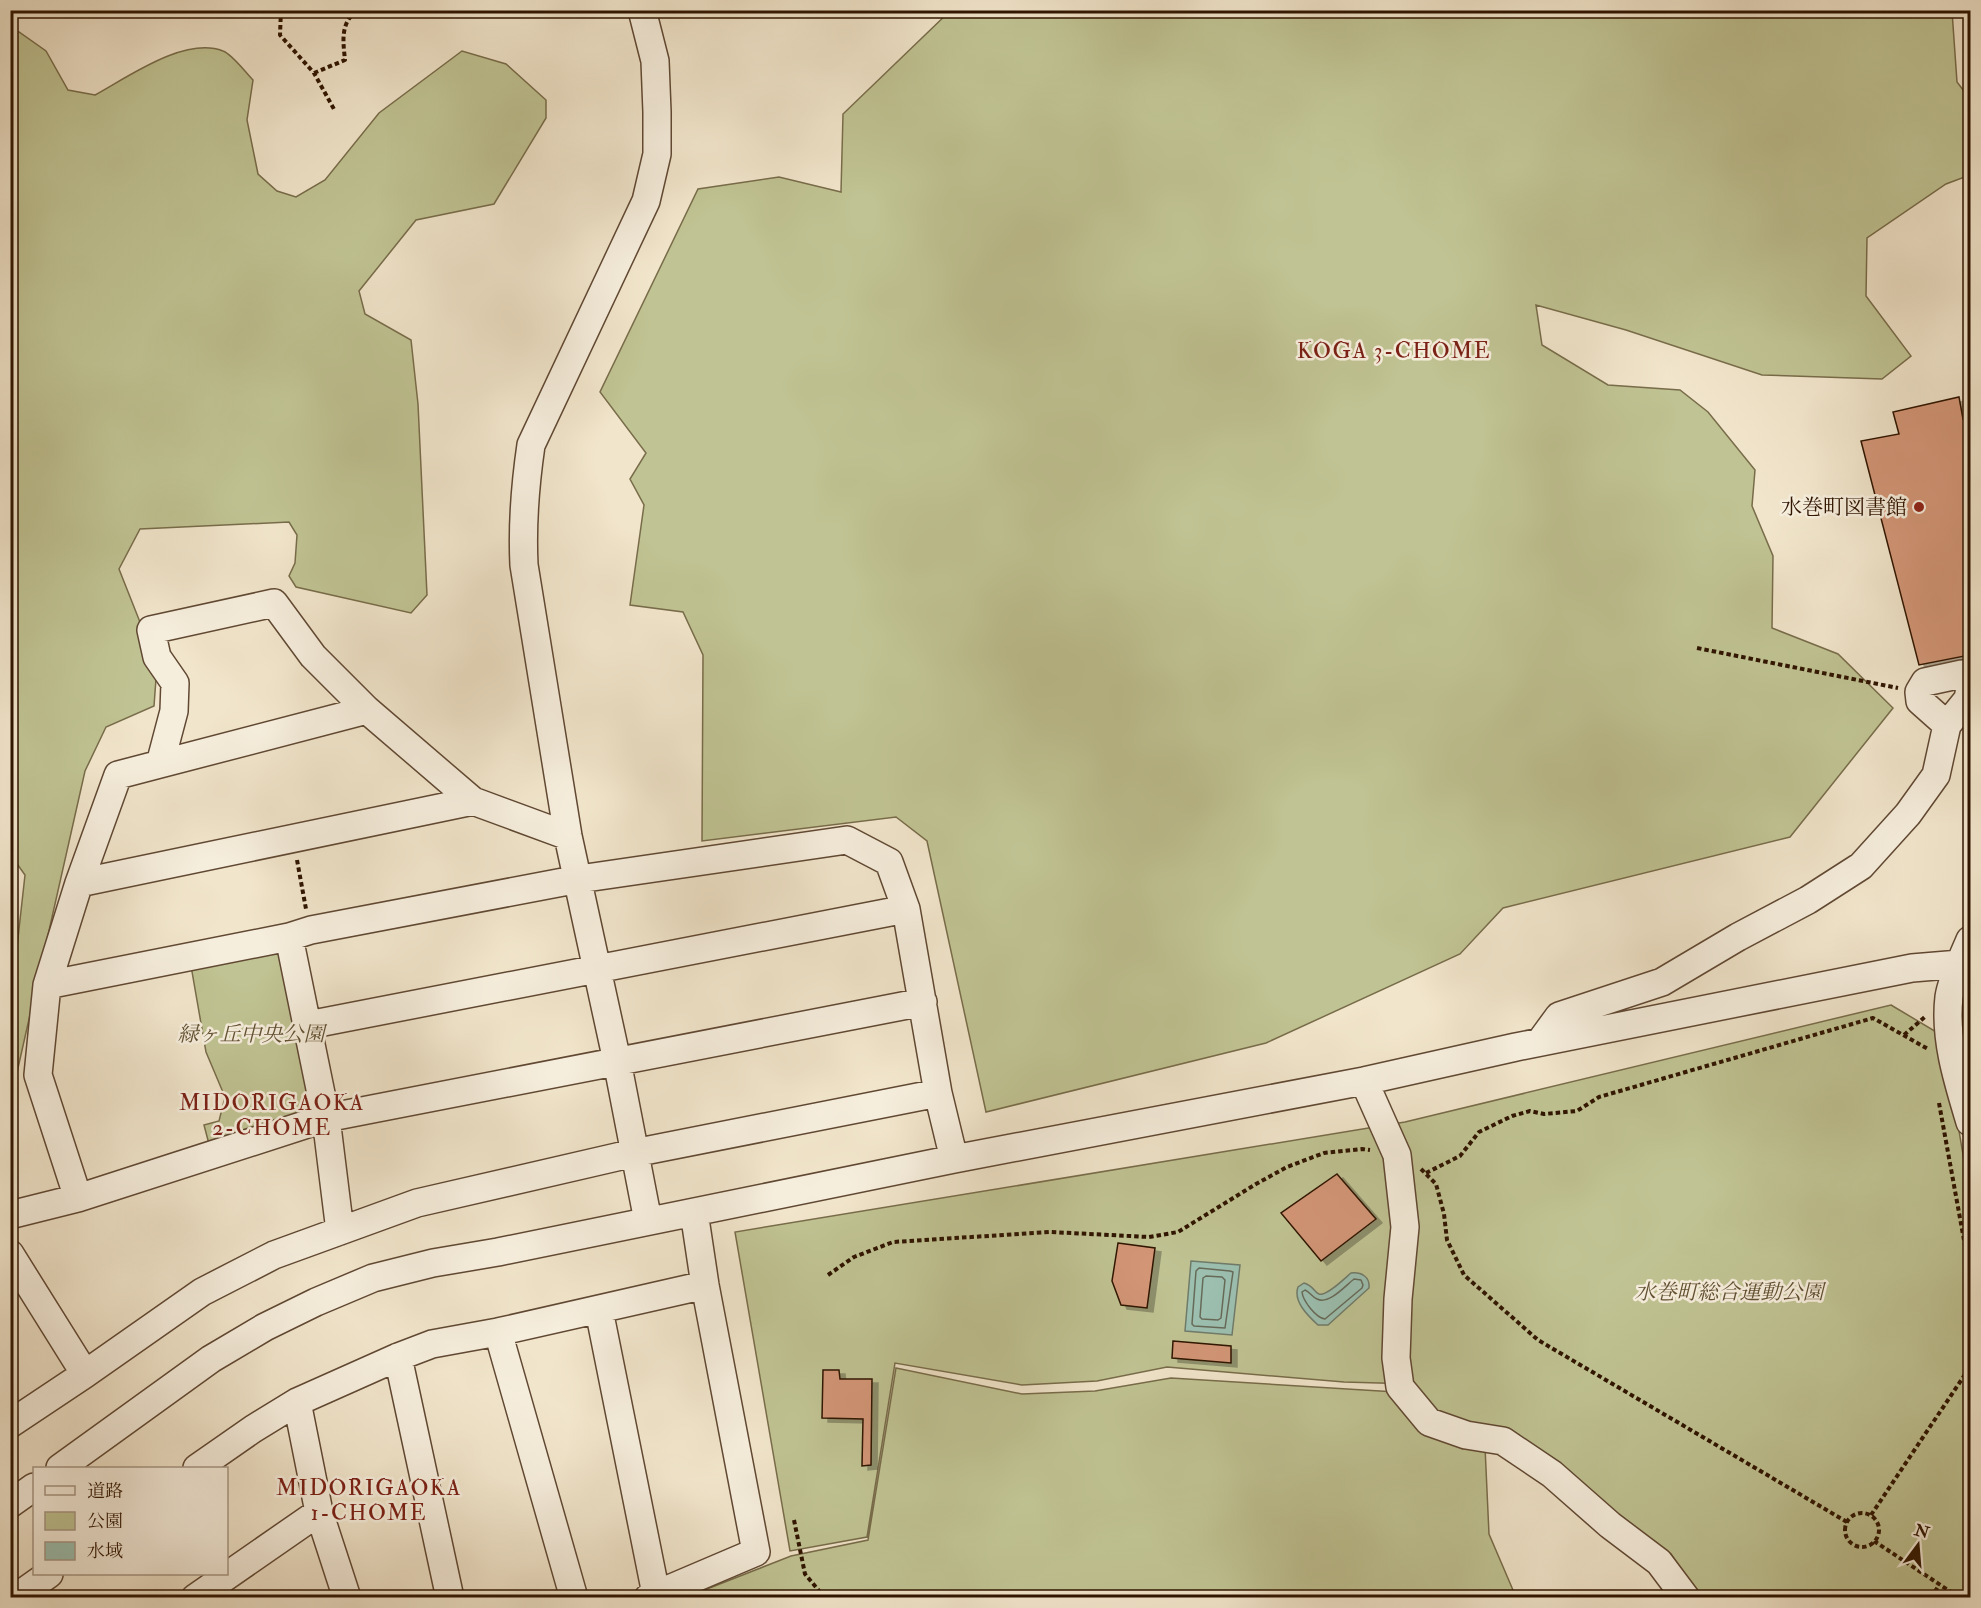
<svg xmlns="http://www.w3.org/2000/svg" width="1981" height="1608" font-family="'IM FELL Double Pica','Noto Serif JP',serif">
<defs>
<filter id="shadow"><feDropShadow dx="6" dy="4" stdDeviation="0" flood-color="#0004"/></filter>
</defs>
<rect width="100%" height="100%" fill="#f1e5cb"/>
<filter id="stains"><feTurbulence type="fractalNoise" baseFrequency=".00333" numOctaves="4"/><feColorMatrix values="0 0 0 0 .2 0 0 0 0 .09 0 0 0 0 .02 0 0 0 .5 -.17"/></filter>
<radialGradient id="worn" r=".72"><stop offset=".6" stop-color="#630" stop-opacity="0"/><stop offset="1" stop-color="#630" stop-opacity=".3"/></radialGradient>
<path fill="#c0c393" stroke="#786c4a" stroke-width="1.5" d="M951,10l1001,1 5,71 13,17v76l-24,9 -79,54 -1,58 45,60 -29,23 -120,-4 -136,-45 -90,-25 6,40 66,40 72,5 28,22 47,58 -3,36 21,50 -1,72 66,26 55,54 -103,129 -287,71 -43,46 -194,89 -280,69 -59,-271 -31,-24 -194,24 1,-186 -20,-43 -53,-7 14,-100 -14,-26 16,-26 -46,-61 98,-203 81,-12 62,15 2,-78z
M11,29l8,3 27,19 22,39 27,5c33,-18 90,-59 128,-44 9,3 23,22 30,29l-6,40 11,54 19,17 19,6 29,-17 54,-67 83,-62 44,13 40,36v18l-52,86 -78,16 -57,71 6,23 46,26 7,64 9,191 -16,18 -115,-26 -7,-11 6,-13 2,-28 -8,-13 -149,7 -21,40 38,96 -3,41 -48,21 -21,44 -74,328v-98l14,-126 -15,-21z
M283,952l29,149 -8,16 -95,27 -5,-19 15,-4 6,-24 -19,-45 -15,-86z
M1891,1005l52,31 27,160v401h-270l-29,-43 -53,-37 -58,-52 -52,-37 -39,-5 -36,-12 -19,-27 -70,-2 -177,-15 -70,14 -75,4 -127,-22 -28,174 -77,14 -55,-319 670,-110z
M896,1368l126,26 73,-3 76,-13 225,14 89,55 4,87 24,56 -8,8h-821l107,-42 77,-16z"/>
<path fill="#9cc0b1" stroke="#707b6a" stroke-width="1.5" d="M1191,1261l49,4 -8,70 -47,-4z
M1351,1273c11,-1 19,4 18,15l-41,37h-10c-11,-10 -25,-24 -20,-38l6,-4c11,4 9,8 15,11 7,3 26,-16 32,-21z"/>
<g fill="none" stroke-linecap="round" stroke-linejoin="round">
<path stroke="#666a58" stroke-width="1.5" d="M1199,1268l31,3 3,1 -8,56 -31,-2 -2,-2 4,-53z
M1206,1276l16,1 3,3 -4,38 -3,2 -16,-1 -2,-2 3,-39z
M1354,1279l7,1 2,5 -1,3 -37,31c-9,-1 -22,-18 -23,-27l3,-2c5,2 7,7 12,9 12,6 28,-13 37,-20z"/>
</g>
<path fill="#d39677" stroke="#2f1400" stroke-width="1.5" filter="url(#shadow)" d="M1959,397l4,22 7,-2v238l-51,10 -58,-224 38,-7 -6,-22z
M1337,1174l39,45 -55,42 -40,-48z
M1118,1243l37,5 -8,60 -26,-3 -9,-24z
M1173,1341l58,5v17l-59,-5z
M823,1370h16l1,9h32l-1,86 -9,1 1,-47 -41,-1z"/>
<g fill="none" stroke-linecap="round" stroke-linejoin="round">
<g stroke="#604833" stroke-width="30">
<path id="minor" d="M642,10l13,51 2,51v42l-11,47 -115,244c-6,41 -9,79 -7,120l44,271 49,225 31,160
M1947,725l-27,-24 -1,-9 6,-10 37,-8 8,5v5
M160,764l207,-54
M79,883l394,-82
M289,937l37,181 14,113
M1970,940c-7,17 -18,38 -21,57 -5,42 9,85 21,125
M47,985l242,-48 22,-7 268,-51 268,-39 42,22 17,47 32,184 16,66
M308,1025l598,-116
M1532,1044l8,-2 19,-26 103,-34 76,-45 70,-37 53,-34 47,-52 28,-39 11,-50 21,-26 2,-11
M1364,1081l33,74 8,72 -7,72 -2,59 4,29 29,35 37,13 37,6 49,33 58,51 49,37 27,36
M78,1198l-40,-123 9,-90 32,-102 39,-108 42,-11 14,-53 1,-28 -18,-26 -6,-27 123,-27 39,53 54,54 106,91 95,35
M10,1215l68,-17 248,-80 597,-116
M10,1254l75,120 117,-82 72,-37 143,-52 217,-50 304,-60
M599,1310l57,284
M498,1332l76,266
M398,1357l52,241
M297,1402l22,110 28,86
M10,1424l75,-50
M60,1468l151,-109 54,-32 51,-25 57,-24 60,-15 65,-11 456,-93 410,-78 152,-34 396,-79 48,-4
M197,1468l56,-39 44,-27 101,-45 34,-13 66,-12 207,-47
M10,1504l24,-17
M15,1598l34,-24
M195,1598l124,-86
M648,1598l108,-46 -51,-267 -11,-73"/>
</g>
<path stroke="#2f1400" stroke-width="4" stroke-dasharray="4.5 3" stroke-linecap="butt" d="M281,10l-1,25 34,38 21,38
M314,73l31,-13c-2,-19 -5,-38 13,-50
M1697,648l201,40
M297,860l9,49
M1904,1035l22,-19
M1939,1103l31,170
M1421,1169l15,15 8,30 3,26 17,35 74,65 309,182
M1426,1173l34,-17 19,-24 33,-16 18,-5 14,3 33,-3 22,-14 274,-79 55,31
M828,1275l26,-18 39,-15 157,-10 99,5 29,-5 78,-48 31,-17 37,-14 38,-4 8,1
M1845 1530a17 17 0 1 1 34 0a17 17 0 1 1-34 0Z
M1871,1515l99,-148
M794,1520l11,54 20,24
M1874,1541l86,57
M1931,1598l8,-13"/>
<use href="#minor" stroke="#f6eedd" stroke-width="27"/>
</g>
<circle fill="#8f2418" stroke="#f6eedd" stroke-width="2" cx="1919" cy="507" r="6"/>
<g text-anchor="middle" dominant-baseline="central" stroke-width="5" stroke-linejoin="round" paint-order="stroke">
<g font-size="21" fill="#2f1400" stroke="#f6eedd" text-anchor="end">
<text x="1907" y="507">水巻町図書館</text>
</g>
<g font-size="21" font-style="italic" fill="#625133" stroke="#f6eedd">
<text x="251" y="1034">緑ヶ丘中央公園</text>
<text x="1729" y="1292">水巻町総合運動公園</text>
</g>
<g font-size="22" letter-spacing="1.5" fill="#7a1f14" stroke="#f6eedd">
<text x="1394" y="351">KOGA 3-CHOME</text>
<text x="272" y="1103">MIDORIGAOKA<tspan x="272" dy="25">2-CHOME</tspan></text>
<text x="369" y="1488">MIDORIGAOKA<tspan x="369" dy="25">1-CHOME</tspan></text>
</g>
</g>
<rect width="1981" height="1608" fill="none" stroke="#f1e5cb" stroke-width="36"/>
<rect x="12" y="12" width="1957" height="1584" fill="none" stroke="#2f1400" stroke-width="3"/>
<rect x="18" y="18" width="1945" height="1572" fill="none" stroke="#2f1400" stroke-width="1.5"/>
<rect x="33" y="1467" width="195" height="108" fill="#f6eedd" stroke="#a69785" stroke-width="1.5"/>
<rect x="45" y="1486" width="30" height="9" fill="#f6eedd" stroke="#a69785" stroke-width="1.5"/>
<text x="87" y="1497" font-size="18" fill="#2f1400">道路</text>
<rect x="45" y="1512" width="30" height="18" fill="#c0c393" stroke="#a69785" stroke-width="1.5"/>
<text x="87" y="1527" font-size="18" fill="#2f1400">公園</text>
<rect x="45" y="1542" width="30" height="18" fill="#9cc0b1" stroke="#a69785" stroke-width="1.5"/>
<text x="87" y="1557" font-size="18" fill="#2f1400">水域</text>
<g transform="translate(1918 1545) rotate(16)" stroke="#f6eedd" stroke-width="4.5" paint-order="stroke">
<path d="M0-4.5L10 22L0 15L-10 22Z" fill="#2f1400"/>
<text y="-9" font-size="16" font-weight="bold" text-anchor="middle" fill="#2f1400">N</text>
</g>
<rect width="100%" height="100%" filter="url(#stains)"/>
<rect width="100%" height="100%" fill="url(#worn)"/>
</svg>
